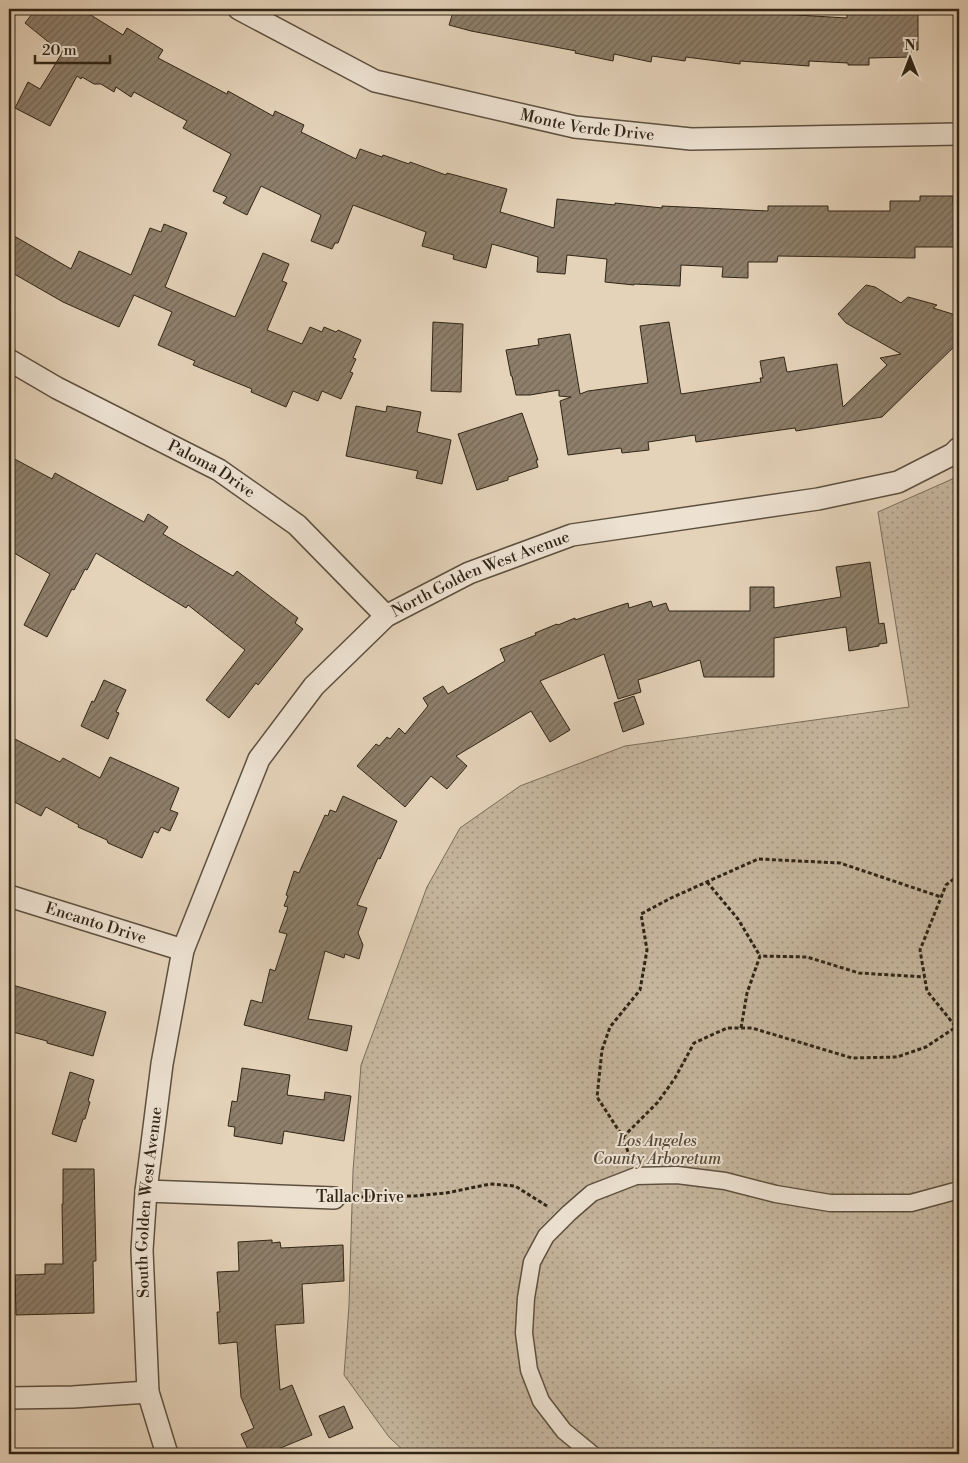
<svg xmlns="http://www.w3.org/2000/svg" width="968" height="1463" font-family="'Libre Bodoni',serif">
<defs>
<pattern id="park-dots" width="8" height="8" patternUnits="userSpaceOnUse" patternTransform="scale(1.25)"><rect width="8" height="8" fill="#c5b59d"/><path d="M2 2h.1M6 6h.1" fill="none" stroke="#a0937f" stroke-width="1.8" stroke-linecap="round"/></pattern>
<pattern id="building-hatch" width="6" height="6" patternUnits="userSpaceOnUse" patternTransform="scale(1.25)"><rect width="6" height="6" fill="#8e7f6b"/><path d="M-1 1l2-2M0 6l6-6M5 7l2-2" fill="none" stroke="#746857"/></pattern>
</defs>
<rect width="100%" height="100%" fill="#e4d2b9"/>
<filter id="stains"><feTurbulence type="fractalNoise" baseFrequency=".004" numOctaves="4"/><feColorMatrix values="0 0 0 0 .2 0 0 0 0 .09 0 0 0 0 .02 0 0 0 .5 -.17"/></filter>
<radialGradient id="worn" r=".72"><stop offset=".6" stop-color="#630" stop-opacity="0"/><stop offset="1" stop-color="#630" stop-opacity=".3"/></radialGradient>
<path fill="url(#park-dots)" stroke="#7a6d5a" d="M959,476v978h-552l-18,-17 -45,-62 5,-70 4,-134 8,-106 66,-178 33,-59 60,-42 105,-40 284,-39 -31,-195z"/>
<path fill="url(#building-hatch)" stroke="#302516" d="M36,9h45l42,26 4,-7 36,22 -5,8 69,36 1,-3 45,25 2,-5 29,14 -3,7 55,27 4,-10 22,8 1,-2 26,9 1,-2 36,13 1,-2 60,16 -7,23 54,16 3,-29 58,6v-2l47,5v-2l106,5v-5h60v5h62v-10h30v-5h33v7h6v44h-44v11l-137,-2 -1,6h-29v16l-26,-1 1,-10 -42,-2 -1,21 -46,-2v1l-29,-3 2,-23 -40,-4 -2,19 -28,-2 1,-15 -46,-13 -6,24 -33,-9 1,-4 -32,-9 4,-14 -73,-27 -15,38h-3l-3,6 -21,-8 10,-26 -60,-29 -14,29 -24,-12 4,-6 -14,-6 18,-37 -48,-26 4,-7 -53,-29 -3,5 -15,-10 -2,5 -13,-8h-7l-12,-7 -1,2 -4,-3 -27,50 -35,-18 13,-26 12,7 22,-36 -37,-30z
M454,9h326v5l67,4v-9h71v41h-7v7l-42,1v7h-21v-2l-39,-2v5l-69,-5v3l-54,-7 -1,4 -33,-5 -1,6 -37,-8 -1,7 -38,-8 1,-2 -105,-20 -22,-6z
M164,224l23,9 -22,54 70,30 28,-64 26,11 -7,17 5,2 -20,47 35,14 8,-17 12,5 2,-5 12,5 2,-2 23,10 -8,18 3,1 -6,13 3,1 -12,26 -19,-8 -4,10 -25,-10 -7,16 -35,-15 1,-3 -59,-24 2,-4 -37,-16 14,-33 -38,-17 -15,32 -56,-25 -54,-31v-38l62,36 8,-18 52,24 19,-47 11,4z
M866,285l9,2 26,16 7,-6 29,8 -4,3 26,8v26l-77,75 -86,14 -1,-3 -99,14 -1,-7 -47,7 1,8 -27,3 -1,-5 -53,7 -8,-54 11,-4 -12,-1v-6l-29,5h-14l-4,-19h-1l-5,-26 33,-5 -1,-6 32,-5 10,60 8,-3 60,-8 -8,-57 29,-4 12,72 80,-12 -1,-4h3l-3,-17 24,-4 3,15 50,-8 6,43 44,-42 -7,-7 21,-4 -55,-31 -8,-9z
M433,322l30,2 -2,68 -30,-1z
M356,406l30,6 1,-6 34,6 -4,20 34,8 -9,44 -26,-6 2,-7 -72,-15z
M522,413l16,47h-2l2,7 -30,10v3l-31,10 -19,-56z
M9,456l43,23 3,-6 89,49 4,-8 20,13 -5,7 70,42 4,-5 61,47 -3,5 8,6 -45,56 -2,-2 -27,35 -23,-18 39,-50 -57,-45 -2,3 -90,-55 -9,17 -2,-1 -11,21 -2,-1 -25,48 -23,-12 26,-51 -41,-24z
M870,562l9,62 5,-1 3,20 -8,1v2l-30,5 -3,-24 -72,11v39h-70l-4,-17 -62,20 3,12 -23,7 -14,-45 -64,27 30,49 -20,12 -19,-31 -75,45 11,10 -20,23 -16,-13 -26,31 -48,-41 19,-22 3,2 8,-9 3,2 9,-11 6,6 23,-28 -5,-8 20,-12 5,8 57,-33 -5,-12 36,-14 -1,-2 22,-9 1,1 17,-7v2l53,-17 1,5 22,-7 2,6 13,-4 3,8h81v-24h24v21l67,-11 -5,-30z
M104,680l22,10 -10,22 3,1 -11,26 -27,-13 11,-25 2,1z
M634,696l10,28 -21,8 -9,-29z
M9,736l51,26 3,-4 37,20 10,-21 69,31 -9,22 8,3 -8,18 -9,-4 -3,6 -4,-2 -12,27 -34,-15 -1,-3 -29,-13 1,-2 -33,-18 -5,9 -32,-17z
M343,796l54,25 -17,38 -2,-1 -21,47 10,3 -9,25 5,12 -4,14 -14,-5 -1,4 -19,-7 -17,68 44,7 -5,25 -103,-26 7,-25 11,3 8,-34 5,2 12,-37 -8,-2 9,-25 -4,-1 4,-10 -2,-1 8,-24 5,2 26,-58 3,1 2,-6 6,2z
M9,984l97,28 -13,44 -46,-13v-2l-38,-10z
M242,1068l48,7 -3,20 37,5 1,-8 26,4 -7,45 -60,-10 -2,13 -48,-8 1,-9 -7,-1 4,-25 5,1z
M70,1072l24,8 -6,21 2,1 -5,17h-2l-7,23 -24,-8z
M63,1169h31l2,92h-3l1,52 -78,2 -1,-40 30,-1v-10h18l-1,-60h1z
M272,1240v3l8,-1 1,6 62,-3 1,36 -42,3 2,39 -29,2 5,65 12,-5 20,50 -46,19h-16l-9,-20 13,-6 -13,-31 -4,-55 -18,2 -2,-32h3l-3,-40 22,-1 -1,-29z
M344,1406l9,22 -24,10 -10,-22z"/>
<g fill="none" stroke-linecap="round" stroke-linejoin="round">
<g stroke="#5d503f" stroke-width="19">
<path id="pedestrian" d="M592,1454l-28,-23 -23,-30 -12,-31 -5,-37 2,-35 6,-36 14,-26 23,-23 23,-20 44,-17 41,-1 48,6 51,13 54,9h81l48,-13"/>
</g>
<g stroke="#5d503f" stroke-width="24">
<g id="minor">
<path id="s1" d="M239,9l136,72 200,46 116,12 268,-5"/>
<path id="s2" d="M9,360l48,28 162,82 78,55 89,91"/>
<path id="s3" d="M9,896l174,54"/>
<path d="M146,1191l188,7"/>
<path d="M9,1398l64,-1 75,-5"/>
<path id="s4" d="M167,1454l-19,-62 -6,-142 4,-59 16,-127 21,-114 76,-191 55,-73 72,-70 83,-43 103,-38 246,-36 80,-17 55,-28 6,-6"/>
</g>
</g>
<path stroke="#302516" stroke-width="3" stroke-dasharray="4 2.5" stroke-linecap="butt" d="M959,875l-13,10 -26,65 7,41 29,36h3
M707,882l31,37 22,37
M741,1028l6,-35 13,-37 47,1 52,16 66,4
M623,1137l35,-35 17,-24 19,-35 33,-15h25l100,30 45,-1 29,-10 30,-20
M630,1158l-7,-21 -26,-40 5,-47 8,-23 30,-37 7,-40 -6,-36 30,-16 87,-39 82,4 101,34
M355,1197l59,-1 32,-3 44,-9 25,2 32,20"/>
<use href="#pedestrian" stroke="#ede2d2" stroke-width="16"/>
<use href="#minor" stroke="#ede2d2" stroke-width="21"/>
</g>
<g text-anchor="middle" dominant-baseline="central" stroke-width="4" stroke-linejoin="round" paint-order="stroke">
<g font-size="16" fill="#302516" stroke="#ede2d2">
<text stroke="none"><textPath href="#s1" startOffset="371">Monte Verde Drive</textPath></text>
<text stroke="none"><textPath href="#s2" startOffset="230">Paloma Drive</textPath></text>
<text stroke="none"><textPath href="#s4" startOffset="1011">North Golden West Avenue</textPath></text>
<text stroke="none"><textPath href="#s3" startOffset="91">Encanto Drive</textPath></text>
<text x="360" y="1197">Tallac Drive</text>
<text stroke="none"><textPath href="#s4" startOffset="255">South Golden West Avenue</textPath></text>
</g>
<g font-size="16" font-style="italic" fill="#554938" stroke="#ede2d2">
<text x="657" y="1141">Los Angeles<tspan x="657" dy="18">County Arboretum</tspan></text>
</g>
</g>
<rect width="968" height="1463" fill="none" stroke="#e4d2b9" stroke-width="30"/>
<rect x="10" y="10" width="948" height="1443" fill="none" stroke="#302516" stroke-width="2.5"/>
<rect x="15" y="15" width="938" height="1433" fill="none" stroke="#302516"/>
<g transform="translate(910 58)" stroke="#ede2d2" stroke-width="4" paint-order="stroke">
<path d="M0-4L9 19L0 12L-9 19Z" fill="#302516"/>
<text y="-8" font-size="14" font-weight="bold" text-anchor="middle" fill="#302516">N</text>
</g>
<path d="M35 55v8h75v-8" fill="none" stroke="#302516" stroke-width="2.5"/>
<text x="42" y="55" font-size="15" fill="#302516" stroke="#ede2d2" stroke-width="4" paint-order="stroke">20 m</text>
<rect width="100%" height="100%" filter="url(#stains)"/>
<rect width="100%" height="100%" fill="url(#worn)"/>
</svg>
